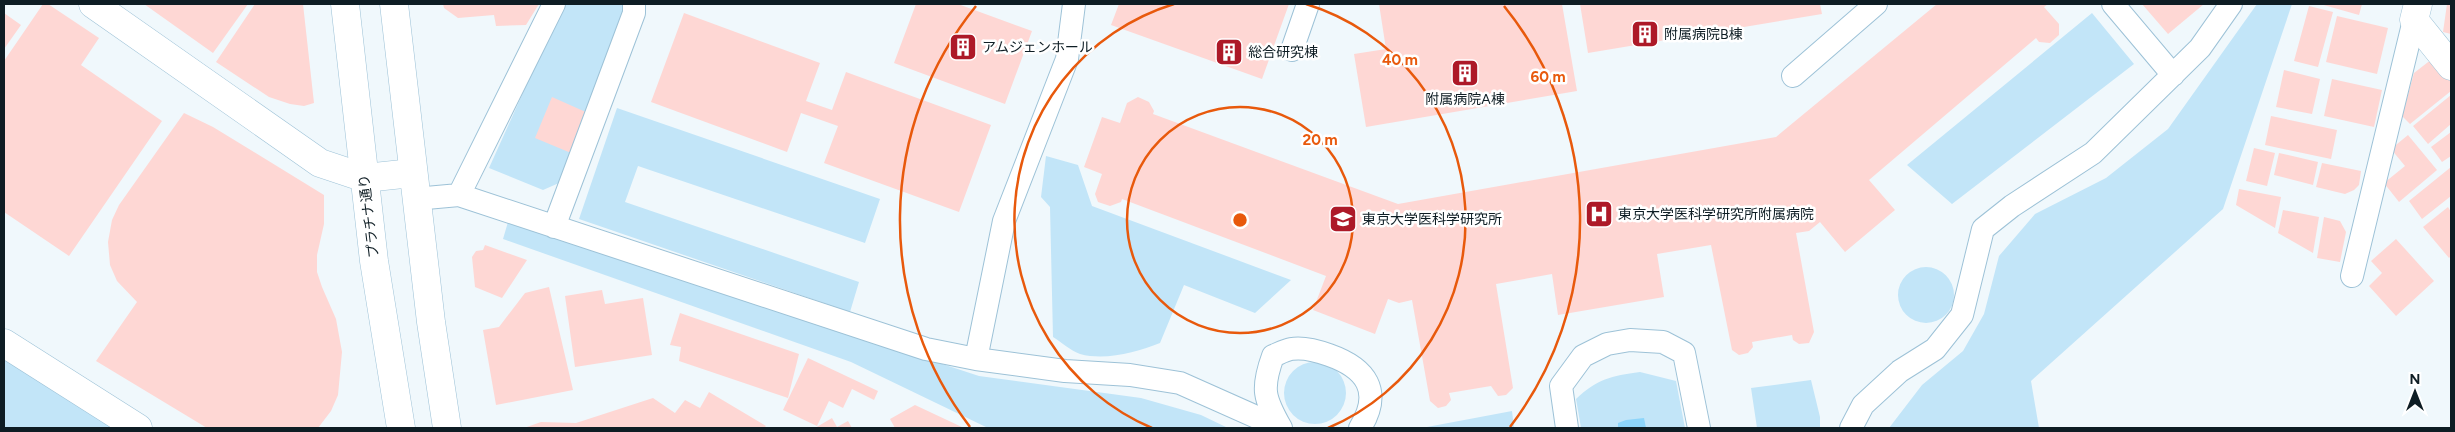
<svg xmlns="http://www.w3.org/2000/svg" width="2455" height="432" font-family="Figtree,'Noto Sans JP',sans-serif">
<rect width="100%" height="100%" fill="#f0f8fc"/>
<path fill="#c2e5f8" d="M563,4h61l1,6 -66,173 -16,7 -54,-22z
M2257,4h35l-69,205 -192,172 8,47h-150l33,-43 41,-34 21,-37 15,-58 36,-42 71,-36 62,-49z
M2092,13l42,51 -182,140 -45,-39z
M617,108l263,91 -15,44 -227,-77 -13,36 234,80 -9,30 -271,-93z
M1046,156l32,9 14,41 199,74 -36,33 -71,-28 -24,58c-23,9 -54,18 -80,11 -9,-3 -19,-12 -27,-17l-3,-130 -9,-10z
M508,222l471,154 162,22 60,17 27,13h-240l-137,-66 -348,-123z
M1898 295a28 28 0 1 1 56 0a28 28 0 1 1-56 0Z
M4,359l113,69h-113z
M1284 393a31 31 0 1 1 62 0a31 31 0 1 1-62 0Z
M1640,372l36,9 9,47h-104l-5,-29c21,-20 35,-23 64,-27z
M1811,380l9,37v11h-63l-6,-40z
M1512,411l2,17 -87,-1z"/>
<path fill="#8dd5fa" d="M1644,418l2,10h-28v-5l8,-3z"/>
<path fill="#fed7d4" d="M43,4h5l51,34 -18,27 81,56 -93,135 -65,-44v-151z
M144,4h104l-35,49z
M255,4h48l11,99 -10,3 -14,-2 -21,-7 -53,-35z
M443,4h96l-13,21 -30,1 -2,-11 -36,3 -14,-10z
M916,4h42l74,27 -27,73 -111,-41z
M1119,4h170l-27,75 -151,-54z
M1379,4h183l15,87 -211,36 -12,-73 32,-5z
M1580,4h240l2,10 -234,39z
M1937,4h111l-4,3 15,17v11l-9,8 -11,-1 -3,-4 -167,142 26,30 -50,42 -25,-30 -11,9 -13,2 18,99 -5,11 -10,1 -6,-4 -1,-5 -40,7 1,5 -5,6 -9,2 -7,-5 -21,-105 -54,9 7,43 -106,18 -6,-41 -56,10 17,104 -7,7 -8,1 -7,-10 -42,7 2,7 -5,6 -8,2 -8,-7 -18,-101 -13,3 -11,-4 -13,35 -62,-24 13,-34 -204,-77 -1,3 -11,4 -12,-4 -3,-8 7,-20 -18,-7 18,-50 18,6 7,-20 11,-6 11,5 5,9 -1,3 245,90 378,-67z
M2142,4h62l-36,30z
M2320,4h42l-3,11z
M2447,4h4v30l-8,-2z
M2309,6l24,6 -15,55 -24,-6z
M4,13l17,12 -17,24z
M684,13l136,50 -14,38 26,9 14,-38 145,53 -32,87 -135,-49 14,-37 -37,-13 -14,39 -136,-50z
M2337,16l51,12 -11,46 -51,-12z
M2432,59l19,23v9l-41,33 -8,-8 12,-43z
M2284,70l36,9 -8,35 -36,-7z
M2332,79l50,11 -8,37 -50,-11z
M2451,95v29l-23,20 -15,-18z
M552,97l36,16 -17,40 -36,-15z
M184,113l29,14 111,68v29l-7,31v17l5,15 14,32 6,33 -4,43 -7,16 -13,17h-111l-111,-67 41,-59 -20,-21 -7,-16 -2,-23 4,-22 7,-15z
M2271,116l66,14 -6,29 -66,-14z
M2451,132v24l-9,6 -11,-15z
M2408,135l29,35 -38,32 -15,-19 21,-17 -14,-17z
M2254,148l21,5 -8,33 -21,-5z
M2279,153l39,9 -5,23 -39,-10z
M2322,163l39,8 -2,14 -5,5 -9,4 -29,-7z
M2451,167v29l-29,23 -13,-18z
M2239,189l42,8 -6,31 -39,-23z
M2448,207l3,5v44l-2,2 -26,-31z
M2283,210l36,7 -6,36 -35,-20z
M2324,217l16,4 6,11 -6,30 -23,-4z
M2396,239l38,42 -38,35 -27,-30 13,-13 -11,-12z
M485,245l42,15 -25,38 -27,-11 -3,-30 4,-6 7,-1z
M549,287l24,103 -77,15 -13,-75 16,-3 26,-34z
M602,290l3,14 38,-6 9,57 -77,12 -10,-71z
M680,313l119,41 -11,44 -109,-37 2,-14 -11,-2z
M808,358l70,33 -4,9 -22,-11 -9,19 -14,-7 -12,25 -34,-16z
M709,392l57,34 -2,2h-240l17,-6 35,1 77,-25 22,15 10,-13 15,8z
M915,405l49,23h-69l-5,-9z
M832,418l5,9 11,-6 4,7h-37z"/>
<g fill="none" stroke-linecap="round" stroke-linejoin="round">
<g stroke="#9dc2d7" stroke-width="24">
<path id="service" d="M2113,4l60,71
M1292,50l16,-46
M1793,76l83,-72
M459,195l95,-191
M415,199l44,-4 467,154 50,10 89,12 65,4 50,8 101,45
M554,227l80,-214v-9
M2352,276l62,-256
M976,359l28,-138 63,-162 7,-55
M1281,428c-17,-30 -20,-39 -8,-72 5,-2 12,-6 18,-7 11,-2 27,2 38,6 37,13 54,36 31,73
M1567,428l-6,-42 22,-30 24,-12 23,-4 33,2 21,11 15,75
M1851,428l12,-23 37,-34 35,-22 27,-34 21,-86 29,-23 81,-53 107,-105 31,-44"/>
</g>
<g stroke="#9dc2d7" stroke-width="29">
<path id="minor" d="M93,4l227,159 45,15 47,-5
M2418,4l-4,16 37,46
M4,343l134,85"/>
</g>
<g stroke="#9dc2d7" stroke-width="29">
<path id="secondary" d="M345,4l29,257 27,167
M394,4l37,318 16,106"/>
</g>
<use href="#service" stroke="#fff" stroke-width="22"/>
<use href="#minor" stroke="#fff" stroke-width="28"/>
<use href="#secondary" stroke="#fff" stroke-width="28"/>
</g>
<g fill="none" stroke="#e8590c" stroke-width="2.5">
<circle cx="1240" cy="220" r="113"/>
<path d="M1152 428A226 226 0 0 1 1174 4M1306 4A226 226 0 0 1 1328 428"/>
<path d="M970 427A340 340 0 0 1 976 6M1504 6A340 340 0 0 1 1510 427"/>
</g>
<defs>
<g id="building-square" transform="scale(1.4375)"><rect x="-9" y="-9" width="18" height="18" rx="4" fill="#ad1928" stroke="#fff"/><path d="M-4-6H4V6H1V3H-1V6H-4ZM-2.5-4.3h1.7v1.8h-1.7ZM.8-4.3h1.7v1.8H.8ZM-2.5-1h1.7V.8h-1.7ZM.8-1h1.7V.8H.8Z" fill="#fff"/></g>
<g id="hospital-square" transform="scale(1.4375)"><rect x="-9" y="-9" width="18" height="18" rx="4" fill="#ad1928" stroke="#fff"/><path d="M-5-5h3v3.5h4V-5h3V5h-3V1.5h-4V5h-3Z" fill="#fff"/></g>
<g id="university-square" transform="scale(1.4375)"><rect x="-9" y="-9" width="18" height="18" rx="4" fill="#ad1928" stroke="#fff"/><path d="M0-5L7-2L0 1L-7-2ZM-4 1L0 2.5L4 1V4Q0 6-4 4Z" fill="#fff"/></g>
</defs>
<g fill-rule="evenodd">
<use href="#building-square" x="1645" y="34"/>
<use href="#building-square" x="963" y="47"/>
<use href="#building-square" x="1229" y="52"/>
<use href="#building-square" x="1465" y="73"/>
<use href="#hospital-square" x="1599" y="214"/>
<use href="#university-square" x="1343" y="219"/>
</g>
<g text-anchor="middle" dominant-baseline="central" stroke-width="5" stroke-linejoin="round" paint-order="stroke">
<g font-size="14" fill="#0e1d24" stroke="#fff" text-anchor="start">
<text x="1664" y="34">附属病院B棟</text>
<text x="982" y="47">アムジェンホール</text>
<text x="1248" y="52">総合研究棟</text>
<text x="1465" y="99" text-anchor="middle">附属病院A棟</text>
<text x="1618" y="214">東京大学医科学研究所附属病院</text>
<text x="1362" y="219">東京大学医科学研究所</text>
</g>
<g font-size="14" fill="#0e1d24" stroke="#fff">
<text transform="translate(369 216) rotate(-97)">プラチナ通り</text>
</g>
</g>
<circle cx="1240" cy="220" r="8" fill="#e8590c" stroke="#fff" stroke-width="2.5"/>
<g font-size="15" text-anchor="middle" font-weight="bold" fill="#e8590c" stroke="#fff" stroke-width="5" stroke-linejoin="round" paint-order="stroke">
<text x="1400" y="65">40 m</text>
<text x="1548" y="82">60 m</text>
<text x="1320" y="145">20 m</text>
</g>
<rect width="2455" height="432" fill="none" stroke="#0e1d24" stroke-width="10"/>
<g transform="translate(2415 392)" stroke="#ffffff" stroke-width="4" paint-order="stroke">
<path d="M0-4L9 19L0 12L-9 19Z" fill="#0e1d24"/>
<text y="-8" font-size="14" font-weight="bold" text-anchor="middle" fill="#0e1d24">N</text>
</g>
</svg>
